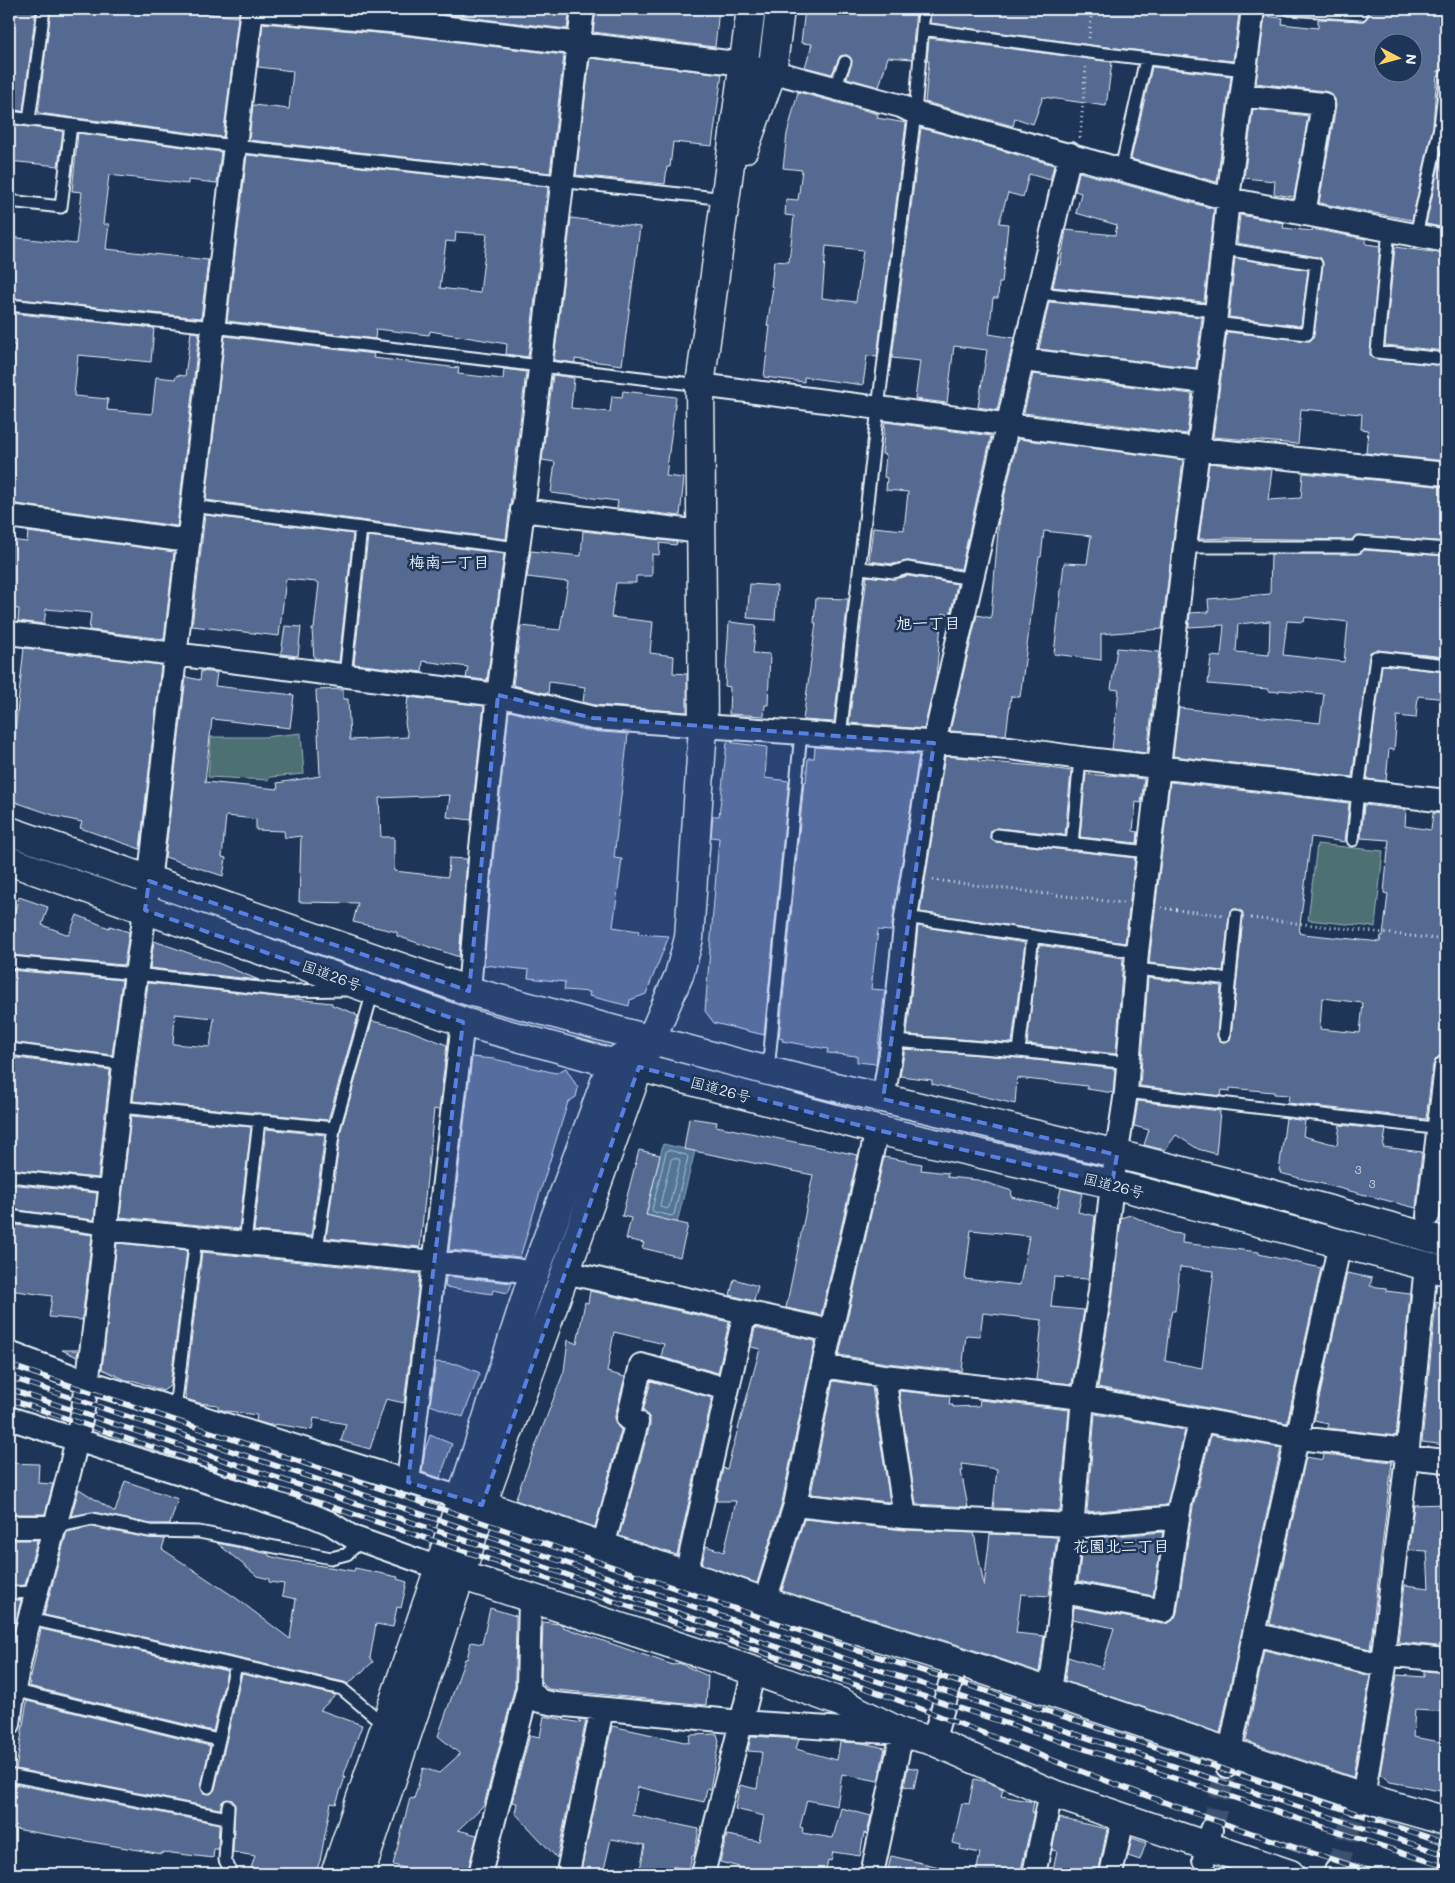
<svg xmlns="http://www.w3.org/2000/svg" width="1455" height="1883" font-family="Mali,'Klee One',sans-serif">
<rect width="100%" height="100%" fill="#1d3557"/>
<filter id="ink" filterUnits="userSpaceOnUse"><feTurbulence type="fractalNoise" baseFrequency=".02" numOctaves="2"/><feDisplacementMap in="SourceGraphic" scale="10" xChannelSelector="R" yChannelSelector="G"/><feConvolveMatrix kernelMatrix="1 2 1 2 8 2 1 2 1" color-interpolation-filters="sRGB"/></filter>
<g filter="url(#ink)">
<path fill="#4e7173" stroke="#9bb1b6" d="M301,733l3,41 -34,3 -2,3 -60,-3 3,-40h53z
M1317,844l66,7 -8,76 -67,-7z"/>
<path fill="#537696" stroke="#8fa7bd" d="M663,1144l32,7 -18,72 -31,-8z"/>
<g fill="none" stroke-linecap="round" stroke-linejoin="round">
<path stroke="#acc0d1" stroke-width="1" d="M669,1150l17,5 2,2 -14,57 -2,2 -18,-4 -2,-2 14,-58z
M673,1158l6,1 1,3 -11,45 -2,2 -6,-2 -1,-2 11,-45z"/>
</g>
<path fill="#546a90" stroke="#e8f1f8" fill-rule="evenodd" d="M9,9h27l-13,102 -10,-1v-5h-4z
M51,9h134v2l53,6 -15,120 -185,-24z
M399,9h50l35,4 1,-4h85l-3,20z
M596,9h22l44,4v-4h57l-4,38 -122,-15z
M805,9h111l-4,50 -24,-2 -9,30 -32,-9 5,-17 -5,-6 -7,1 -8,18 -27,-7 7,-23 -11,-1z
M931,9l43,3v-3l22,2 1,-2h24l23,2 1,-2h169v2l25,2 -6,48 -135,-15 -168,-23z
M1368,9h78l-2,59 -7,4 -4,54 -21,94 -93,-17 17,-97 -1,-7 -4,-6 -7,-2 -68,-8 9,-67 18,2 -1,6 36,4v-9l46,2 4,-4zM1382,42h35l-3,30h-32z
M263,23l136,12 165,20 -14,118 -301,-33 4,-35 36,4 4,-38 -35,-4z
M929,38l183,24 -6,44 -63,-9 -10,27 -18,-6 -2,8 -88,-24 4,-41h-2z
M590,58l132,16 -10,72 -39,-4 -3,25h-3l-2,17 -89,-9z
M1152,67l79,9 -14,106 -86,-23z
M798,92l80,22 -1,4 29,5 -29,234 -10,-1 -4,29 -59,-8v5l-40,-5 6,-51h-3l6,-39 -2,-1 3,-25 15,1 5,-46 -9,-1 1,-16 12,1 4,-30 -19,-2 4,-34zM826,246l37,4 -7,52 -34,-4z
M1253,109l55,7 -14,81 -20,-3 1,-13 -31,-3z
M11,125l52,6 -5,35 -49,-5z
M921,128l133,37 -4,15 -21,-6 -6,23 -15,-4 -9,30 9,1 -6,59h-3l-1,15h-5l-4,36 25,4 -17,72 -19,-3 9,-57 -33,-4 -7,57 -32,-4 5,-38 -28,-3z
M78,133l143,19 -4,31 -29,-3v4l-79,-9 -6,49h6l-3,25 102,11 -7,58 -192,-20v-61l67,7 6,-52 -10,-1z
M1446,133v95l-20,-4z
M247,155l301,32 -20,170 -22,-3 1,-10 -77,-13 -1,4 -53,-6 -1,10 -148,-18zM456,232l31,2 -7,59 -40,-5 6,-47 9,1z
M1079,172l135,37 -10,93 -151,-15 5,-22h2l6,-35 49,5 2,-10 -41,-12 5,-20 -6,-2z
M1240,215l44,8 -1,5 29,3v-2l54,10v5l14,2 -10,109 6,4 70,7 -2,14 2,1v80l-80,-8 2,-23 -7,-1 1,-15 -61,-5 -3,35 -85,-7 14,-105 83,9 4,-6 9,-70 -2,-7 -4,-1 -80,-14z
M571,218l69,9 -18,138 -47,-6v4l-21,-3z
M1395,247l51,7 -3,42h3v55l-61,-6z
M1235,258l73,12 -7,56 -72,-9z
M1049,302l153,15 -6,51 -157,-19z
M9,313l145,15 -3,34 -73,-7 -4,41 34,3 -1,11 45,4 4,-37 19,2 2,-4 8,1 6,-44 8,1 -22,193 -168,-23v-112l6,-46 -6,-1z
M225,336l149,18 -1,4 86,10 -1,6 45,5 1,-10 22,3 -20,167 -300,-39z
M1033,374l159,20 -5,40 -163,-21z
M553,375l21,3 -3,30 39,4 2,-16 10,1 1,-6 53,6 -10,79 18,2 -4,38 -63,-8 1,-7 -67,-8 4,-31 -13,-2z
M885,422l106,14 -30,133 -53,-8 -15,3 -24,-3 4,-34 31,3 4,-38 -22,-2 1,-12 -3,-1 2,-22 -4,-1z
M1018,439l165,21 -21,169 -61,5v26l-47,-6 10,-91 23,1 4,-28 -47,-5 -3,26h-2l-19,140 -9,-1 -5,39 -56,-4 27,-116 14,3 8,-99z
M1209,463l63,7 -4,30 33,-2 2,-25 143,14v55l-86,-7 -5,1 -3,4 -124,-2 -29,1z
M205,515l148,19 -14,128 -25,-4 -2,-29h2l5,-46 -3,-1 -30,-3 -7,57 -87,-10z
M583,531l94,11 -1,3 -16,-2 -1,12 -7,-1v22h-16v7h-20l-5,34 42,5 -3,31 24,3 -1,17 14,1v38l-92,-7 -12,-3 2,-15 -36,-5 -1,12 -35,-9 8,-59 39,4 8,-48 -41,-5 4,-26 50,5z
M28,532l146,20 -10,87 -75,-9 2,-17 -45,-4 -2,15 -26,-3 1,-12 -10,-1v-68l18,2z
M368,536l136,18 -17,126 -21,-2 2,-11 -45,-6 -1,11 -68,-8z
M1364,550l82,6v101l-69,-7 -7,2 -18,125 -179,-21 6,-48 141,15 4,-29 -45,-4v2l-11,-1v-2l-60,-5 3,-28 10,1 3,-32 -35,2 1,-14 19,-1 -1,-13 62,-5 1,-40h86zM1305,617l43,5 -4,40 -61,-7 4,-34 17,1zM1270,621l-1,34 -33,-3 2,-28z
M867,576l26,3 15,-3 49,8 -7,31 -8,-2 -6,65 -12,51 -75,-6z
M750,584l27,2 -2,34 -28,-2z
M816,598l32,1 -14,123 -31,-2 13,-97h-2z
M729,622l27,3 -3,28 17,1 -2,51h-3l-1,11 -35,-2 1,-27 -5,-1z
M285,626l16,1 -3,29 -17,-2z
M24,648l137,17 -21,184 -60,-21 2,-6 -23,-5 -50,-17v-31h2z
M1117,648l42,4 -12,101 -35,-4 7,-59 -8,-1z
M1382,665l64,7v27l-28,-3 -2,22 -19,-2 -3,34 -5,-1 -3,32 -19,-2z
M201,671l16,2 -2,13 79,9 -4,33 -78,-9 -7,63 73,7 -1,-6 43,-7 -4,-86 27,-1v10h5l2,41 58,-3 -3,-14 3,-26 76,9 -13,114 -24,-3 3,-22 -71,3 2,39h13v34l54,6 1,-19 18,1 -8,98 -62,-21v-4l-44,-10 5,-19 -59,-1 2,-66 -16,2 -1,-7 -28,-1v-11l-30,-3 -4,41 4,1 -3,18 -58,-19 21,-180 14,3z
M509,711l36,9v1l45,10 38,3 -14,124 8,1 -9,68 26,4 -1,3 31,2 -23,58 -16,6 -1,6 -40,-10 1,-4 -26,-2 1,-8 -37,-4 1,-8 -45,-5 10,-116z
M727,742l40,5 -2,31 24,3 -25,254 -50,-12 -9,-12 14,-173 -8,-1 2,-21h6z
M815,747l104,8 -28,176 -13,-1 -7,59 14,1 -9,74 -19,-2v-6l-30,-3 1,-4 -46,-8 1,-2 -4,-1 25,-256h2l2,-24h6z
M945,756l33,3v2l58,5 35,5 -6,64 -68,-7 -6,3 -1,7 6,4 139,16 -10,85 -205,-31z
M1086,774l23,2v-1l35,4 -3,24 -5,-1 -3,29 5,1 -1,11 -57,-6z
M1170,782l179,21 -4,39 -34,-5 -12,96 4,1 77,8 1,-6h2l5,-42 -4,-1 5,-53 -28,-2 3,-33 42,5 -1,16 26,4 2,-17 13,1v240l-6,1 -4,4 -3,6 -7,54 -138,-16 1,-8 -15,-1v-2l-44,-4v3l-8,-1 -1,6 -81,-10 8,-108 73,8 -4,49 2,6 5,1 6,-2 1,-4 6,-57 6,-62v-5l-6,-3h-5l-3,6 -6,56 -74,-8zM1322,998l41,5 -3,30 -40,-4z
M19,897l29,10 -6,18 27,10 8,-20 32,13 1,-2 19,6 -5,33 -115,-10v-25z
M918,926l107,17 -13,100 -105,-8z
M154,941l64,22 41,17 -109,-12z
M1039,945l84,13 -7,96 -89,-10z
M9,970l113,10 -10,75 -103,-13z
M148,983l184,20v2l24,9 -1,1 3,1 -30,104 -195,-19zM175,1014l39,4 -4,29 -37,-3z
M372,1021l34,8 41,16 -8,65 -5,-1 -14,138 -94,-9 15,-108z
M905,1049l113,9 97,11 -2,24 -26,-4v-3l-70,-8 -2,26 -83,-20v-4l-32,-4z
M9,1057l101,13 -12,108 -89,-9z
M472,1057l22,2 62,14 10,-5 12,20 -2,9 -8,5 -48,155 -71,-7z
M1138,1101l82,10 -4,43 -18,-5 -22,-14 -11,15 -21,-5 5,-15 -15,-4z
M131,1116l120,11 -12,102 -119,-12z
M689,1118l28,4 -1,4 142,29 -37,160 -35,-7 27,-133 -129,-26z
M1286,1118l19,3 -2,15 34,9 3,-20 46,5 -3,17 39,5 -6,56 -136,-35 1,-2h-2z
M266,1129l59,6 -14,101 -57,-5z
M639,1150l21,5 -14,60 42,10 -8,32 -38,-9 2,-5 -18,-4 5,-21 -9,-2z
M884,1157l38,7 -1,6 27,3 -1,4 31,3 34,11 -1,6 46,10 4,-19 21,5 -4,19 17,4 -7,63 -34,-2 -3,30 33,3 -12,74 -36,-4 6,-60 -59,-7 -3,23 -14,-1 -4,36 -76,-8 -47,-8zM971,1230l58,6 -9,49 -55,-6z
M1446,1174v41l-5,-1z
M9,1184l88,9 -3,27 -85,-11z
M1130,1215l42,18 11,1 -1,9 77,9v2l62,14 -34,155 -189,-36 15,-94 8,-75zM1180,1267l34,4 -12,97 -37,-7 5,-42 2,-8h3z
M9,1224l83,11 -10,85 -33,-3 3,-21 -43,-6z
M117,1243l70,7 -17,136 -7,5 -28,-10 -9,-1 -24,-11z
M202,1252l218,22 -16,129 -18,-4 -16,50 -29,-8 5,-17 -32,-6 -2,12 -37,-6v1h-6l-13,-4 1,-6 -30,-4 -9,-2v-4l-19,-2 -13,-4 -1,-6z
M1347,1273l25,5 -2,8 16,2v3l24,3 -14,142 -68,-8v-4l-14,-3z
M446,1276l66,7 -4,10 -15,-3 -1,4 -47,-7z
M734,1279l24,7 -4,15 -24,-6z
M590,1291l139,31 -11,51 -57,-16 3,-13 -50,-12 -7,40 18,5 -10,39v7l6,7 -26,97 -80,-27 49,-129 4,-31 9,4 8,-42 3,1z
M1436,1302l10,3v140l-24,-3z
M755,1328l60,13 -33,161 -25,81 -55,-19 4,-18 18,6 12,-51h-20l7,-33 4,1 33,-120 -9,-2z
M62,1350h16l-1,7z
M436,1362l22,2 22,9 -17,44 -33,-12z
M651,1381l61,17 -35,157 -58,-19 31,-111v-7l-7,-7z
M833,1381l39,6 18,115 -79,-8z
M899,1391l51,5 -1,9h4v2l26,-1 1,-6 89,10 -9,101 -67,-3 4,-39 -35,-5 1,7h-2l7,36 -52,-3z
M1095,1414l90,16 -18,75 -80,7z
M430,1435l22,9 -12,34 -18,-6 3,-22z
M1211,1435l70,13 -61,285 -155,-52 3,-24 34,11 12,-40 -41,-9 1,-12 88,17 7,-1 5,-4 3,-6 16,-106z
M1324,1454l68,8 -22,187 -100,-25 36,-167 17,3z
M9,1463l30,1 -1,19 15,1 -8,30h-36z
M125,1481l53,18 -8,25h-19l-58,-12 -22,4 8,-27 36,23z
M1446,1504v143l-48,-5 7,-57 24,3 -2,-37 -18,-1 5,-45z
M804,1519l100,11 70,3 10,53 6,-52 67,3 -8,59 -28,-2 -5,39 28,3 -5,36 -77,-26 -180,-55z
M92,1527l56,11 17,1 -3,10 74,49 54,41 6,-40 -14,-3 2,-12 -15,-2v-3l-12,-3 -40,-33 52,11v2l16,4 69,11 1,-3 43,9 -1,2 10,3 -6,26 -4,-1 -4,20 -17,-3 -6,34 3,4 -25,22 -4,-2 -300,-67 23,-83z
M1163,1532l-10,64 -75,-15 5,-42z
M9,1540h28l-12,45 -16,1z
M9,1600h12l-12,50z
M490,1608l26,8 -1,70 -31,119 -26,25 19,5 -10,39h-39l-35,-9 17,-67 4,1 9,-31 16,5 21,-19 -22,-18 27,-77h2l4,-17 11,2z
M543,1622l17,2 3,1v2l110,38 6,-2 29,13 -2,29 -158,-16 -7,-7z
M41,1629l186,42 -14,60 -184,-45z
M1264,1650l106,26 -17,101 -107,-36z
M1424,1671l22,2v39l-31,-2 -2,27 33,6v49l-56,-10 -10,-8 17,-99 27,2z
M242,1674l94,21 -16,15 42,15 -19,52h2l-9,27 -5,-1 -11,58 -5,13h-66l6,-18 -22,-4 2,-46 -3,-6h-8l-2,2 -2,7 -204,-40 11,-68 183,45 -9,40 2,7 8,1 4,-5z
M544,1716l37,7 -3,-4 8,1 -29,138 -42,-45 2,-10 -5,-1 18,-67 10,2z
M612,1726l77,17 1,-8 27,-1 2,7 -9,48 -3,-1 -3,14 -66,-15 -6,28 67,14 -5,27h-2l-3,14 -17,-4 -2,8h-31l6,-29 -34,-6 -8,35h-23z
M751,1736l48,3 -3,10 41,11 3,-18 22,1 23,5 -7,33 -36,-7 -5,32 -30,-6 -7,27 3,1 -1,5 31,5 8,-30 30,8 -4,18 -3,-1 -4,23 -27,-4 -2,9 -3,-1 -3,14h-59l-46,-12 7,-27 32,6 5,-25 -29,-7 5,-24 17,4 5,-37 -14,-1z
M908,1767l10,2 -4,19 -10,-2z
M974,1779l14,3 15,7 -2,7 33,6 -2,10h2l-14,62h-44l4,-21 -20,-4 1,-4 -8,-2 9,-40 7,1z
M14,1784l205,40 -1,25h-4l-1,9 -50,-6 -1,2 -153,-26z
M1059,1818l48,11 -9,45h-46l5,-23 -5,-1z
M1132,1838l14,5 -6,17 -12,-4z
M891,1856l53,12 -1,6h-56z"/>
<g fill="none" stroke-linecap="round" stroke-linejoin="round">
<path stroke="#3b516f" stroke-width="22" stroke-dasharray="22 11" stroke-linecap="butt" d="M1211,1830l16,-64
M1336,1871l21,-67"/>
<g stroke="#e8f1f8" stroke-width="15">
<path id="lane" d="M1289,9l72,5v-5
M922,29l175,24 148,17
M834,89l11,-27
M9,117l225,29 492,53
M29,120l15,-111
M1121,169l25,-110
M9,201l52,6 10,-82
M1389,230l-12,122 69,7
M1416,235l24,-108 6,-52
M1038,293l178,18
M9,305l204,22 487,58
M1215,323l92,11 9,-70 -92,-15
M192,506l325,42
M1185,547h172l2,-5 87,7
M861,568l33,4 13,-4 65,11
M345,676l16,-148
M840,736l38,-328 37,-295 9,-104
M997,835l151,17
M1353,840l5,-49 18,-134 70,8
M1072,844l8,-86
M906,917l231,35
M9,962l127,12 151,17 59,-1
M1135,969l95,10
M1224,1035l12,-119
M893,1041l126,10 110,12
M9,1049l115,15
M1019,1051l14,-115
M768,1071l33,-338
M1126,1092l316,37
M120,1107l214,21
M9,1176l103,11
M9,1216l96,13
M245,1243l14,-123
M317,1250l17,-122 39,-137
M175,1409l21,-171
M55,1527l37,-8 58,12 49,1 132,26 16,-4 15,-14
M9,1593l28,-1
M30,1619l312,70 43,36
M13,1690l205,50
M9,1775l218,43
M208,1787l28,-122
M228,1806l-3,54 7,14"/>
</g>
<g stroke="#e8f1f8" stroke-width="26">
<path id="street" d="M253,9l147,13 344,42 157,42 14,7 313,86 218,42
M1242,95l81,9 -19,110
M1023,360l183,22
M700,385l498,64 248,25
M522,510l179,22
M9,516l179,25
M9,633l489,62 95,23 417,30 70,10 366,43
M469,991l12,-143 17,-153 26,-192 59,-494
M883,1099l10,-58 13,-124 28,-174 136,-589
M1428,1216l18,-149
M105,1229l411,41 9,2
M565,1272l266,59
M9,1353l79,29 389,121
M823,1366l61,10 199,22 215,40 100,11 9,8 39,4
M884,1376l21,141
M9,1418l302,97 19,8 22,14 87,31
M408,1482l55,-460
M795,1505l110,12 166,8
M9,1527h46
M1071,1527l107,-10
M603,1546l34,-124 -9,-3 13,-54 86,24
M686,1575l59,-263
M1064,1592l100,19 16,-107 21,-84
M765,1601l30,-96 28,-139 54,-236
M1254,1634l131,32
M1383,1654l63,6
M528,1688l12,13 15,3 186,18 161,11 -30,141
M1050,1692l23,-175 10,-119 17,-107 12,-107 14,-92 11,-140 48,-405 30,-224 13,-124 25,-190
M9,1724c14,-118 64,-229 79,-348 14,-103 24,-208 36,-311 8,-70 20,-139 28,-208 33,-283 64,-566 100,-848
M933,1741l24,-80
M1227,1766l27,-132 86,-391
M1357,1804l6,-7 22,-131 -2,-12 24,-197 19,-192
M1204,1860l7,-30
M569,1867l33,-158
M480,1874l48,-186 2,-91
M703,1874l51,-203
M1034,1874l17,-81
M1111,1874l12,-55
M1335,1874l1,-3"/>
</g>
<g stroke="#e8f1f8" stroke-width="31">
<path id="secondary" d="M744,149l28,-77 8,-63
M482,1505l280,96 195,60 406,136 83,24
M439,1568l315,103 86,31 62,31 31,8 118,52 239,81
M335,1874l104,-306 89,-277 84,-228 20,-12
M360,1874l101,-300 21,-69 157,-438 40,-92 10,-37 14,-211 -3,-342 51,-376"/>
</g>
<g stroke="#e8f1f8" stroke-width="31">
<path id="highway" d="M9,831l460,160 299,80 333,79 156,40 189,52
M9,861l454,161 149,41 27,4 238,63 235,54 334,87"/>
</g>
<path stroke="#e8f1f8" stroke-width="3" stroke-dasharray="1 4" stroke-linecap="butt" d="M1089,38l3,-29
M1080,138l6,-71
M933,880l190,23
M1161,908l61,7
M1251,918l195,22"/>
<use href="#lane" stroke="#1d3557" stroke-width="11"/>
<use href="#street" stroke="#1d3557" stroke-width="22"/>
<use href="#secondary" stroke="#1d3557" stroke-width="28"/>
<use href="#highway" stroke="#1d3557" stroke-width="28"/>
<g stroke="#e8f1f8" stroke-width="5.5">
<path id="rail" d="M9,1365l499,166 348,119 106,33 484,160
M9,1377l496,165 347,119 594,194
M9,1389l492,163 348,120 597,195
M9,1399c283,96 568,187 850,287 71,25 141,54 211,81 102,39 206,77 311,107"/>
</g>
<use href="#rail" stroke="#1d3557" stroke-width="4" stroke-dasharray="11" stroke-linecap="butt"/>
</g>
</g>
<path fill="#5a7fe2" fill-opacity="0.2" stroke="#5a7fe2" stroke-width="4" stroke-dasharray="10 6" stroke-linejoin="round" d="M498,695l95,23 341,25 -51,356 234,56 -5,29 -235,-54 -238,-63 -157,438 -74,-23 55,-460 -318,-112 4,-29 320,110z"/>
<g text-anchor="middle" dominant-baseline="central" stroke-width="5" stroke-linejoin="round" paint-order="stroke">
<g font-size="12" fill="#c3cfde">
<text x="1358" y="1169">3</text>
<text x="1372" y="1183">3</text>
</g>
<g font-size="15" fill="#e8f1f8" stroke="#1d3557">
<text transform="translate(332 975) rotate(20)">国道26号</text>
<text transform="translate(721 1089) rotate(15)">国道26号</text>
<text transform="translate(1114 1185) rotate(14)">国道26号</text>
</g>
<g font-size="16" font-weight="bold" fill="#e8f1f8" stroke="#1d3557">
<text x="449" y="561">梅南一丁目</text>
<text x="928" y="622">旭一丁目</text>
<text x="1121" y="1545">花園北二丁目</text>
</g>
</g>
<rect width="1455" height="1883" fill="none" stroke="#1d3557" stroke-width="30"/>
<rect x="15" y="15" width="1425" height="1853" fill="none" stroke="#e8f1f8" stroke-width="2" filter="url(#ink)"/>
<g transform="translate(1398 58) rotate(96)"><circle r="24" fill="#1d3557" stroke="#6e8097"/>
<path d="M0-4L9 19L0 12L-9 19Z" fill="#ffd166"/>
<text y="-8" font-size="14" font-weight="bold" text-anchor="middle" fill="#e8f1f8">N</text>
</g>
</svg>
